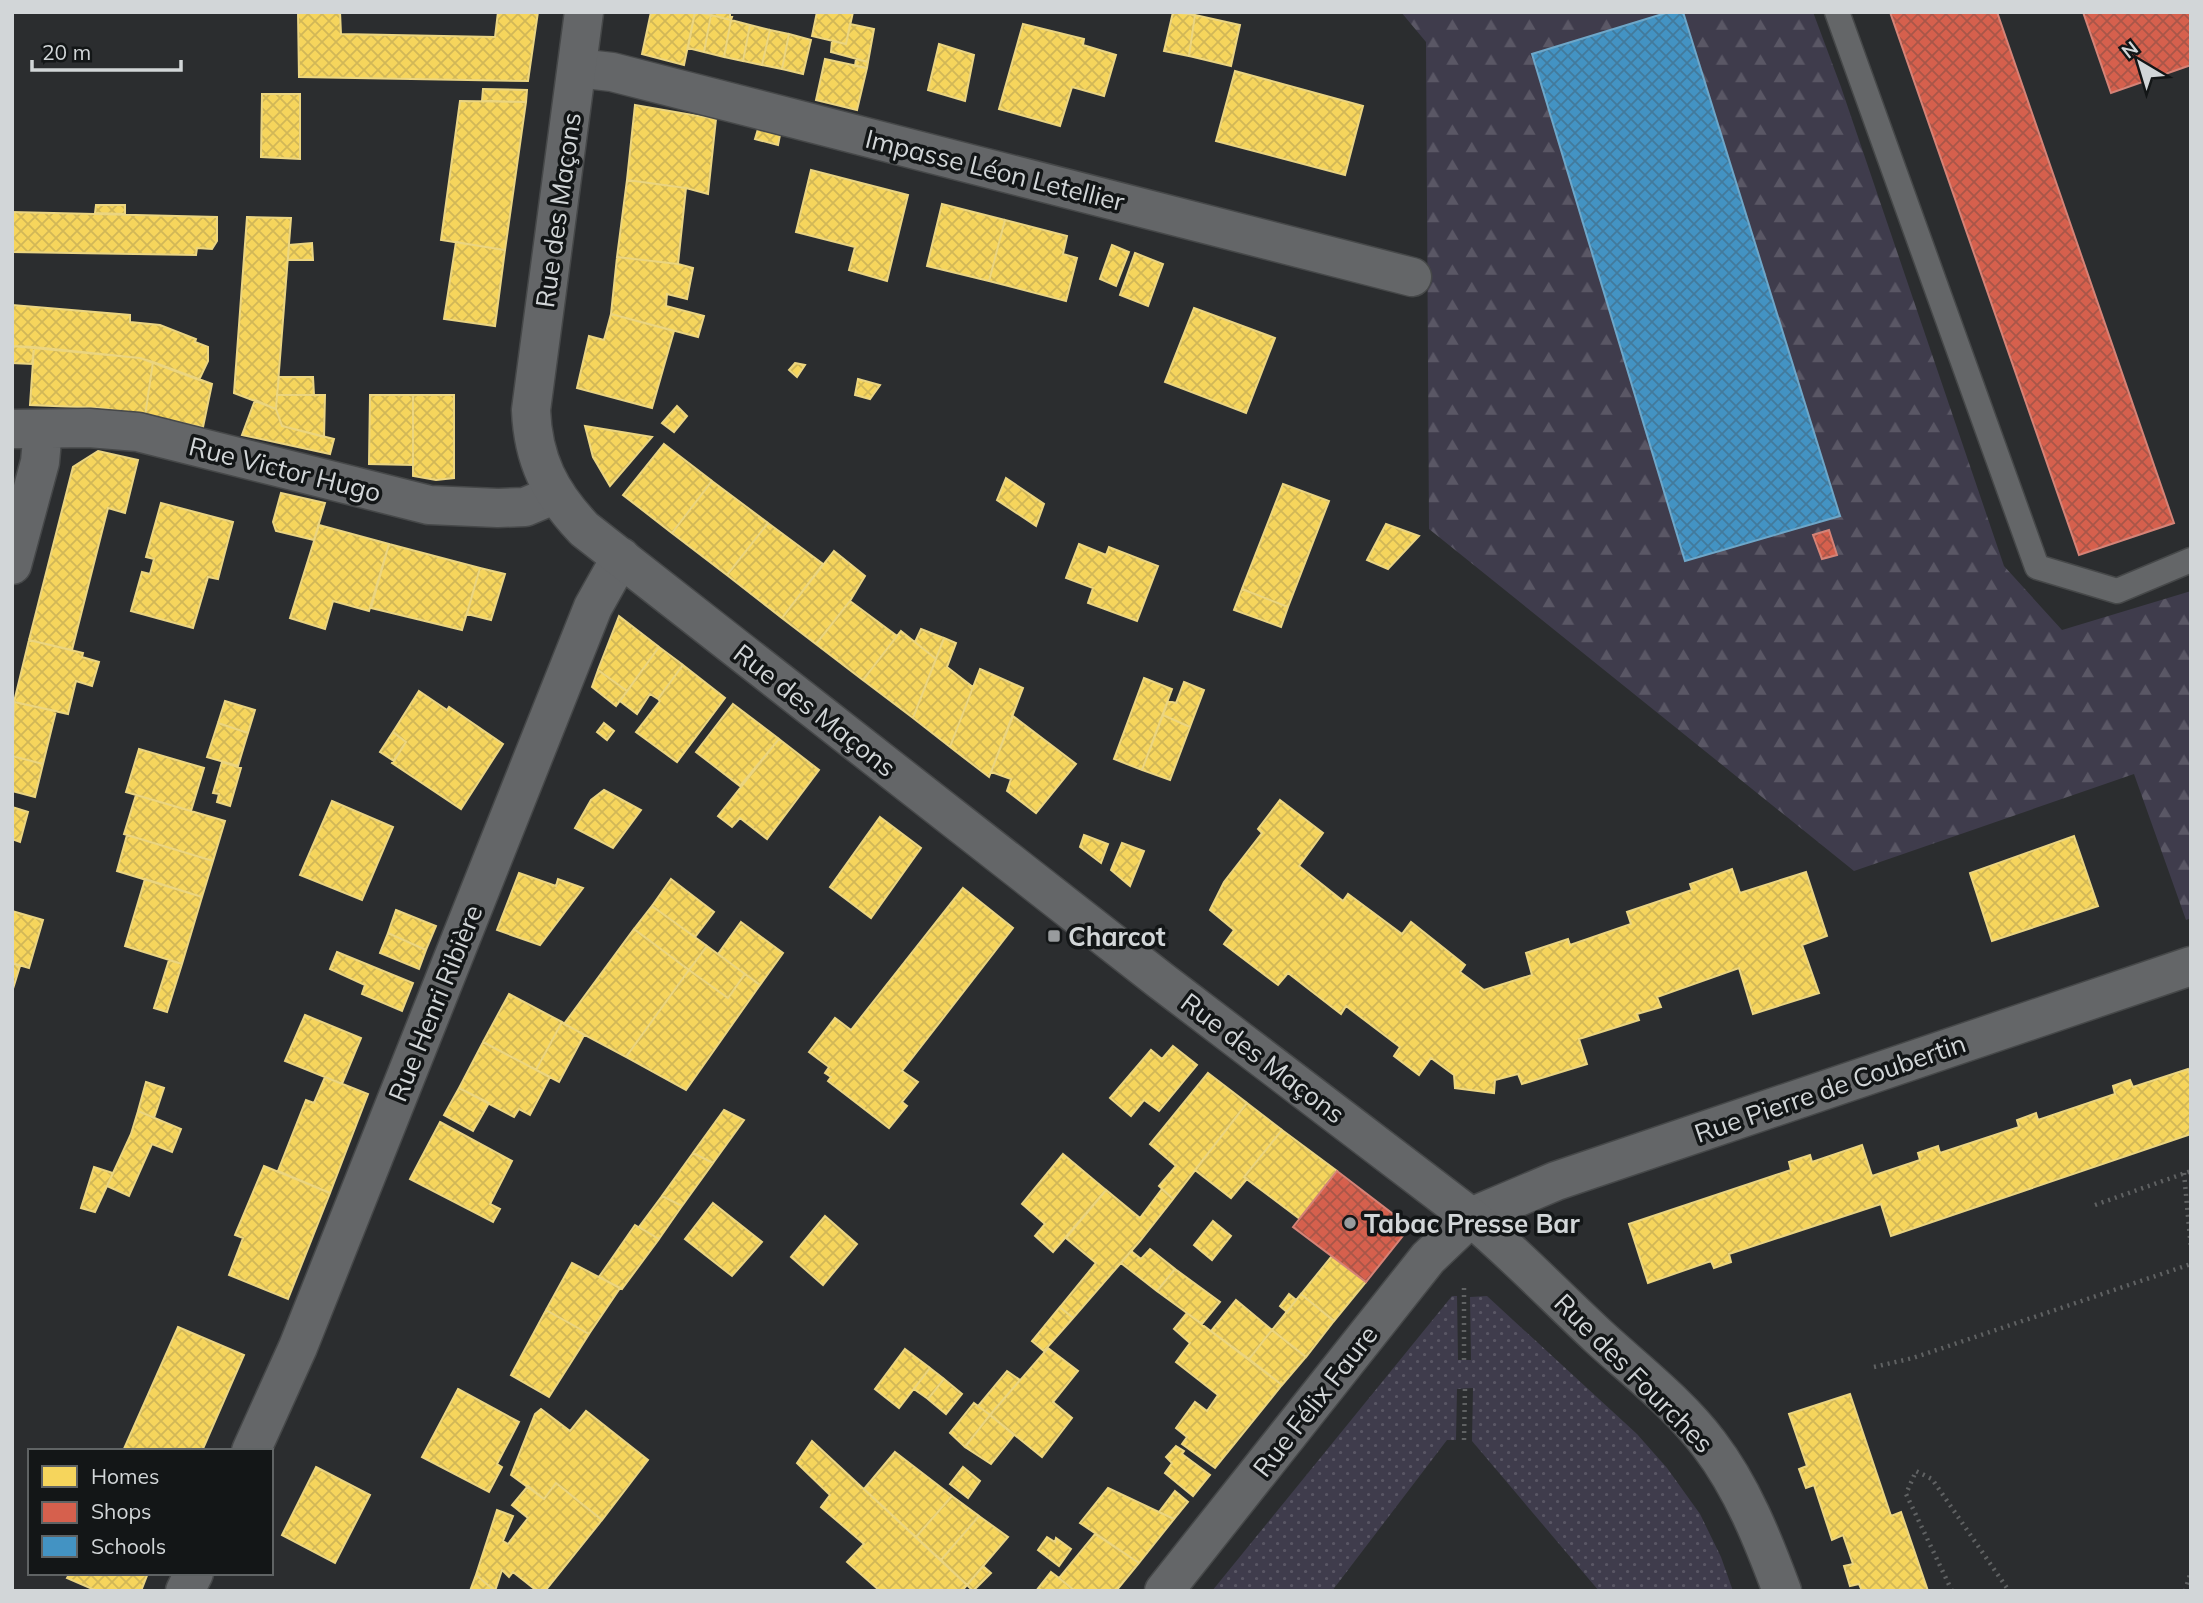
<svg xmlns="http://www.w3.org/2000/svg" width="2203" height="1603" font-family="Mulish,sans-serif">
<defs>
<pattern id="grass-dots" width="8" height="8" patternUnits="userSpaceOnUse" patternTransform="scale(1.75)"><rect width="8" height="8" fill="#3f3c4c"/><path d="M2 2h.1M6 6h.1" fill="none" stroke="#5a5765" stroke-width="1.8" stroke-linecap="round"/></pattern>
<pattern id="forest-firs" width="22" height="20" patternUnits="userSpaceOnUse" patternTransform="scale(1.75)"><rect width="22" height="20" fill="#3f3c4c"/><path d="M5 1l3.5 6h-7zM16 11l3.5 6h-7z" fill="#5a5765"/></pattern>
<pattern id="homes-cross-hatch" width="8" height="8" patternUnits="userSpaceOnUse" patternTransform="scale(1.75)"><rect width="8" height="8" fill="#f6d55c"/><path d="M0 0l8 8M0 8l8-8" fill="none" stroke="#d1b757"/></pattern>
<pattern id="shops-cross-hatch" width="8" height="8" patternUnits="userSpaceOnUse" patternTransform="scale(1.75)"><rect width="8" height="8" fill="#d6604d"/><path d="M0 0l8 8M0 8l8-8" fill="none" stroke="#a95649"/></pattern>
<pattern id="schools-cross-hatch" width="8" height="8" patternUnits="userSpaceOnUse" patternTransform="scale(1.75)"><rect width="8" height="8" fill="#4393c3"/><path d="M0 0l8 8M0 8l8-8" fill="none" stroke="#427a9c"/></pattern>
</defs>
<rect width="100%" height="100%" fill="#2b2d2f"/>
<path fill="url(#grass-dots)" d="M1452,1296h5l1,64h13l-1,-63 17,-1 150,138 30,34 33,46 21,43 12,34h-134l-127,-150 1,-53 -16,1 -1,51h-9l-115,151h-120z"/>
<path fill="url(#forest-firs)" d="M1401,12h412l28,75 163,479 58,64 129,-39v327l-5,2 -52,-146 -280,97 -425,-342 -3,-487z"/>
<path fill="url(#homes-cross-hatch)" stroke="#ebd581" stroke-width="2" d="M298,12h42l1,22 154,3 3,-25h40l-10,69 -229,-4z
M651,12h44l-11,53 -42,-11z
M695,12l16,3 -7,37 -16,-4z
M699,12h31v5h2l-1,3z
M817,12h36l-7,32 -34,-8z
M1173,12l22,3 -6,41 -25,-5z
M711,15l20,5 -7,37 -20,-5z
M1195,15l45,10 -9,41 -42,-10z
M731,20l19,5 -7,36 -19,-4z
M850,24l24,5 -6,33 -37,-10 1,-11 14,3z
M1023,24l61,15 -1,6 33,10 -12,41 -32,-9 -12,39 -61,-17z
M750,25l20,5 -8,35 -19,-4z
M770,30l19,4 -7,35 -20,-4z
M789,34l22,6 -8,34 -21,-5z
M939,44l35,11 -9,46 -37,-11z
M825,59l42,9 -10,42 -41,-10z
M856,59l12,3 -1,6 -12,-2z
M1235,71l128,35 -18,69 -129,-34z
M483,89l44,1 -1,12 -44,-1z
M262,94h38v65l-39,-2z
M460,101l66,1 -21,148 -64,-10z
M635,105l81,14 -8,75 -22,-6 -59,-8z
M758,129l22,6 -2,10 -23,-6z
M811,170l97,25 -21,86 -38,-11 6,-23 -59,-15z
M627,180l59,8 -8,76 -61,-7z
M942,204l63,16 -16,61 -62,-15z
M96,205h29v9l-30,-1z
M12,212l205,5v24l-5,8 -15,-1 -1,7 -184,-3z
M247,217l44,1 -15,191 -42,-16z
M1005,220l62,16 -4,18 14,4 -11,43 -77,-20z
M456,242l49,8 -10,76 -51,-7z
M312,243l1,17h-25l1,-15z
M1112,245l17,7 -13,34 -16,-7z
M1135,253l28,11 -15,42 -28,-11z
M617,257l61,7 15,4 -6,31 -20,-5 -1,12 38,10 -6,21 -87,-23z
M12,305l118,10v7l30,3 36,14 -1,3 13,5v14l-9,19 -59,-22 -128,-12z
M1194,308l81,30 -29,75 -81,-31z
M611,314l63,17 -22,77 -75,-20 12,-52 15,4z
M12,346l22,1 -2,17 -20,-1z
M34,347l106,11 13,4 -8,54 -43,-8 -72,-3z
M153,362l59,22 -9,43 -58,-11z
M795,363l10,2 -8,12 -8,-7z
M279,377h34l1,18h-37z
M858,379l22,6 -10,14 -15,-4z
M277,395h48l-1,42 -42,-11 -6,-17z
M370,395h43v70l-44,-1z
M413,395h41v83l-18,2 -23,-4z
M255,400l21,9 6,17 52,13 -4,15 -88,-19z
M677,406l10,10 -13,16 -12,-9z
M585,426l67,11 -42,49 -17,-29z
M664,444l48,37 -40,52 -49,-38z
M98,451l40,9 -13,53 -17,-5 -36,142 -43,-10 44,-173z
M1006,478l38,26 -8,22 -39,-26z
M712,481l56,42 -41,52 -55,-42z
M1283,484l46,17 -41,106 -46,-18z
M281,493l44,10 -11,37 -38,-9 -3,-9z
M161,503l72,19 -15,57 -10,-2 -15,51 -62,-17 11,-39 8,2 4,-15 -8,-2z
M768,523l55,41 -41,54 -55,-43z
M1386,524l33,12 -31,33 -21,-9z
M319,525l70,19 -20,67 -36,-10 -8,28 -35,-11z
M389,544l91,24 -18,62 -91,-22z
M1079,544l27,11 3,-8 49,19 -21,55 -49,-18 5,-15 -27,-10z
M834,551l31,25 -15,25 -34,43 -34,-26z
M480,568l25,6 -14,46 -24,-6z
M1242,589l46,18 -7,20 -47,-17z
M850,601l47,35 -34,44 -47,-36z
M619,616l40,31 -32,44 -29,-21z
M921,629l23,9 -8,21 -21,-17z
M901,631l35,28 -23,59 -50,-38z
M944,638l12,5 -9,24 26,20 -23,60 -37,-29z
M29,640l54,13 -1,4 17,5 -7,24 -16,-5 -8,33 -54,-12z
M659,647l24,18 -25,34 -8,-5 -13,20 -17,-13z
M683,665l42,33 -48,64 -41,-30 24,-31 -2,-2z
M980,669l43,19 -34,89 -39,-30z
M598,670l29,21 -11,15 -24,-19z
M1144,678l28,11 -30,81 -28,-11z
M1184,682l20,8 -14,37 -27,-12 5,-14 8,2z
M419,691l28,19 2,-3 54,37 -42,65 -69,-46 14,-21 -13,-10z
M225,701l30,9 -7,23 -30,-10z
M14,702l42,9 -13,53 -31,-8z
M733,704l46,35 -39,47 -44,-34z
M1163,715l27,12 -20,53 -28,-10z
M1013,716l63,48 -40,49 -29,-22 4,-12 -20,-7z
M218,723l30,10 -10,33 -31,-9z
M604,723l10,8 -7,9 -10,-8z
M393,732l13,10 -12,19 -14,-9z
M779,739l40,31 -52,69 -27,-21 -8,9 -14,-11z
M139,749l65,19 -13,43 -65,-19z
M12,756l31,8 -8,33 -23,-6z
M222,762l19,6 -11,38 -13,-4 2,-8 -6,-1z
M604,790l37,20 -28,38 -38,-20 16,-28z
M136,795l89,26 -12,40 -89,-27z
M1280,800l43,33 -24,33 44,35 5,-7 54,40 9,-12 54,43 -5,7 24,18 48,-15 -6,-22 42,-14 2,6 61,-21 -4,-12 65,-22 -2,-6 42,-15 8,24 66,-21 21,64 -25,9 17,48 -66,21 -14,-46 -82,29 4,10 -24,7 2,6 -60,19 8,25 -65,20 -4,-10 -23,6 -1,13 -39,-5 -1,-13 -23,-17 -12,17 -25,-19 6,-9 -54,-41 -5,8 -53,-41 -10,12 -54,-41 10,-14 -24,-20 14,-28 38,-49 -4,-4z
M332,801l61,26 -31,73 -62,-25z
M12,807l16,5 -8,30 -8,-3z
M880,817l41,31 -50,70 -41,-31z
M127,835l86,26 -11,36 -85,-26z
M1084,835l24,9 -7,19 -21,-16z
M2074,836l24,70 -106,35 -22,-68z
M1122,843l22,8 -14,35 -19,-16z
M519,873l37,13 2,-7 25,9 -43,57 -43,-15z
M145,879l57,18 -20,67 -57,-18z
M671,879l43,33 -19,25 -43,-31z
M963,888l50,40 -111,143 16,11 -16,20 5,4 -18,22 -61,-47 3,-4 -6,-4 4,-6 -20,-15 26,-34 16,12z
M652,906l55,40 -18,24 -55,-41z
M396,910l40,16 -10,24 -38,-17z
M12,911l31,9 -14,48 -17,-5z
M741,922l42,31 -23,32 -42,-31z
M634,929l55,41 -63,87 -62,-33z
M388,933l38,17 -7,19 -39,-16z
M707,946l38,28 -17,24 -39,-28z
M337,952l76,31 -11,28 -40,-17 3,-9 -35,-16z
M169,960l13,4 -15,48 -13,-4z
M12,963l8,3 -8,26z
M689,970l39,28 17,-24 15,11 -74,105 -60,-33z
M509,994l53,28 -26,48 -53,-28z
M305,1015l56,23 -19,46 -57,-23z
M562,1022l22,13 -25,47 -23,-12z
M483,1042l67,35 -20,38 -11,-6 -5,8 -55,-29z
M1173,1046l24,19 -38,46 -15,-11 -13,16 -21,-18 41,-48 11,9z
M2188,1069l3,9v56l-300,102 -10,-32 -152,50 2,8 -17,6 -3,-7 -63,22 -19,-59 162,-54 -2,-8 21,-7 2,7 50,-17 10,31 48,-16 -2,-7 20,-7 2,7 79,-26 -2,-7 19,-7 2,7 77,-26 -2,-8 17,-6 3,7z
M1208,1073l39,30 -74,96 -14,-13 17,-20 -26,-22z
M325,1077l43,17 -38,99 -52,-22 28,-71 8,3z
M146,1082l18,6 -10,30 -16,-7z
M459,1088l30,15 -16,28 -29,-16z
M1247,1103l35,27 -38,47 3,2 -16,19 -36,-28z
M724,1110l20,10 -31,43 -20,-10z
M138,1111l43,18 -9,23 -20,-8 -23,52 -22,-10 24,-52z
M440,1122l72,39 -22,43 10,5 -7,13 -83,-43z
M1282,1130l55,41 -37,48 -56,-42z
M693,1153l20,10 -31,43 -20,-10z
M1063,1154l43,36 -53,62 -18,-16 10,-12 -23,-20z
M264,1166l66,27 -42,106 -59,-24 14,-37 -8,-3z
M94,1167l19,6 -18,39 -14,-4z
M1162,1189l11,10 -33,42 -67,77 -13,-11 36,-44 -30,-25 40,-48 34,28z
M662,1196l20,10 -23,33 -20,-12z
M713,1203l49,39 -30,34 -47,-37z
M825,1216l32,28 -34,41 -32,-28z
M1213,1221l18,15 -19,24 -18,-15z
M635,1225l24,14 -37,50 -23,-12z
M1150,1249l25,20 -18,22 -36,-28 10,-12 10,8z
M1332,1256l34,26 -32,39 -33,-27z
M572,1263l48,25 -31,46 -43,-24z
M1175,1269l45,33 -18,22 -45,-33z
M1289,1294l7,6 -9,12 -7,-6z
M1301,1294l33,27 -28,36 -34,-27z
M1236,1300l36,30 -23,29 -38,-28z
M1060,1307l13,11 -29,33 -12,-10z
M546,1310l43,24 -40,63 -38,-22z
M1187,1313l95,72 -67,83 -33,-24 5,-7 -11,-9 19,-26 12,9 11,-16 -42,-33 14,-19 -16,-14z
M178,1327l66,28 -42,96h-79z
M1272,1330l34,27 -24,28 -33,-26z
M1048,1348l30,23 -25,31 19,16 -30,39 -52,-42z
M905,1349l25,19 -31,40 -24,-19z
M930,1368l14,11 -16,20 -14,-10z
M1007,1371l13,9 -30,35 -12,-9z
M944,1379l18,15 -16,20 -18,-15z
M458,1389l61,33 -22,42 5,3 -13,25 -67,-35z
M1850,1394l41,122 10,-4 27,79h-66l-3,-7 -9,2 -6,-20 9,-2 -10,-29 -11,5 -18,-55 -8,3 -7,-19 8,-3 -18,-52z
M974,1403l16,12 -25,32 -15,-14z
M541,1409l29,22 16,-20 62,49 -46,60 -46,-37 -12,16 -33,-24 24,-61z
M990,1415l24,20 -23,29 -26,-17z
M812,1441l155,144 -5,6h-82l-33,-29 17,-18 -43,-37 9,-12 -33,-32z
M1176,1446l8,5 -2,3 28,21 -17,21 -28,-23 7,-10 -6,-6z
M895,1452l57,44 -36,41 -52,-48z
M316,1467l54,28 -35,68 -53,-28z
M963,1467l17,14 -12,17 -18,-14z
M556,1483l46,37 -57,71h-8l-24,-19 -4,5 -7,-7 -7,21 -19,-16 21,-65 16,6 -10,25 5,3 20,-26 -16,-13 16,-19 16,13z
M1108,1488l66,31 -35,44 -59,-40z
M1175,1491l13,11 -14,17 -15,-7z
M952,1496l27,20 -38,44 -25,-23z
M979,1516l29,21 -41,48 -26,-25z
M1095,1534l44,29 -23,28h-41l-16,-13z
M1047,1537l8,5 1,-4 15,11 -12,17 -21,-16z
M983,1566l8,7 -18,18 -6,-6z
M1051,1572l8,6 16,13h-39z
M70,1573h78l-7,18h-44l-30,-13z
M476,1575l19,16h-25z"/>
<path fill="url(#shops-cross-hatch)" stroke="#d58377" stroke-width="2" d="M1890,12h107l177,511 -95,32z
M2083,12h108v53l-80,28z
M1829,530l8,25 -15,4 -9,-24z
M1337,1171l73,56 -44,55 -73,-55z"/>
<path fill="url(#schools-cross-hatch)" stroke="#6ea7c9" stroke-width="2" d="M1669,12h14l157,504 -155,45 -153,-507z"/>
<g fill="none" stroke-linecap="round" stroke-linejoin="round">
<g stroke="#464849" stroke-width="27">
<path id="lane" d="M1837,12l200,555 80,24 74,-31"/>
</g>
<g stroke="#464849" stroke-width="41">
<path id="street" d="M577,68l35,4 800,205
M12,429l77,-1 49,4 291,73 69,3 27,-1 31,-13
M12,565l28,-103 3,-33
M251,1451l47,-104 295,-740 28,-50
M185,1591l9,-18
M1164,1591l264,-333 43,-41 85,-36 635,-215"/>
</g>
<g stroke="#464849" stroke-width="41">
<path id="secondary" d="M584,12l-53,398c2,50 19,83 53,119l576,451 311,237c45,38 85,80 128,120 37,34 80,67 110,107 33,43 54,96 73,147"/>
</g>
<path stroke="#606263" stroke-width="4.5" stroke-dasharray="2 5" stroke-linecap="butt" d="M2184,1173l7,76
M2095,1205l96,-34
M1464,1288v72
M1874,1367l39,-9 278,-94
M1464,1440l1,-52
M1952,1591l-46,-97 10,-23 16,8 77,112
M2185,1591l6,-20"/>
<use href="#lane" stroke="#646668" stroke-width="24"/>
<use href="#street" stroke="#646668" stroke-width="38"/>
<use href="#secondary" stroke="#646668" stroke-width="38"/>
</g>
<g fill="#989b9d" stroke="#131617" stroke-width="2.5">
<rect x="1047" y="929" width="14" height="14" rx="3.5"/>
<circle cx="1350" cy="1223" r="7"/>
</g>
<g text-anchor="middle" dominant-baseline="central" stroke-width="7" stroke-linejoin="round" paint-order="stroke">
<g font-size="26" fill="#d2d6d8" stroke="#131617">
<text transform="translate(995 170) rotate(14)">Impasse Léon Letellier</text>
<text transform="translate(558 210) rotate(-82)">Rue des Maçons</text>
<text transform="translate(285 469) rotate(14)">Rue Victor Hugo</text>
<text transform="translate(815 710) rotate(38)">Rue des Maçons</text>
<text transform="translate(435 1003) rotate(-68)">Rue Henri Ribière</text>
<text transform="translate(1263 1058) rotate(37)">Rue des Maçons</text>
<text transform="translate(1830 1088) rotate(-19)">Rue Pierre de Coubertin</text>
<text transform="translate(1634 1373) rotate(45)">Rue des Fourches</text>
<text transform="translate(1315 1401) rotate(-52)">Rue Félix Faure</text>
</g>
<g font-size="26" font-weight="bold" fill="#d2d6d8" stroke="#131617" text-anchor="start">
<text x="1068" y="936">Charcot</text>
<text x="1364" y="1223">Tabac Presse Bar</text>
</g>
</g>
<rect width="2203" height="1603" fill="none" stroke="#d2d6d8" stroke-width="28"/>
<rect x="28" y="1449" width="245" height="126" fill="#131617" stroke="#5f6364" stroke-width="2"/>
<rect x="42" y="1466" width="35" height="21" fill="#f6d55c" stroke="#5f6364" stroke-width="2"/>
<text x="91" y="1484" font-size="21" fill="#d2d6d8">Homes</text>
<rect x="42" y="1502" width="35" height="21" fill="#d6604d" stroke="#5f6364" stroke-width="2"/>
<text x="91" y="1519" font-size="21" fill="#d2d6d8">Shops</text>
<rect x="42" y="1536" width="35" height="21" fill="#4393c3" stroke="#5f6364" stroke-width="2"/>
<text x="91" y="1554" font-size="21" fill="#d2d6d8">Schools</text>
<g transform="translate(2140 63) rotate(322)" stroke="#131617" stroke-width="5" paint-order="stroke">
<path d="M0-5L12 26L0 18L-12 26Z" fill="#d2d6d8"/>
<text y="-10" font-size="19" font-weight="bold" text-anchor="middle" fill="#d2d6d8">N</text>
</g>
<path d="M32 60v10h149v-10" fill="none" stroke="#d2d6d8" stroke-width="3.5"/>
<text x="42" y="60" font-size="21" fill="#d2d6d8" stroke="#131617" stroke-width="5" paint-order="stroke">20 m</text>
</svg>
